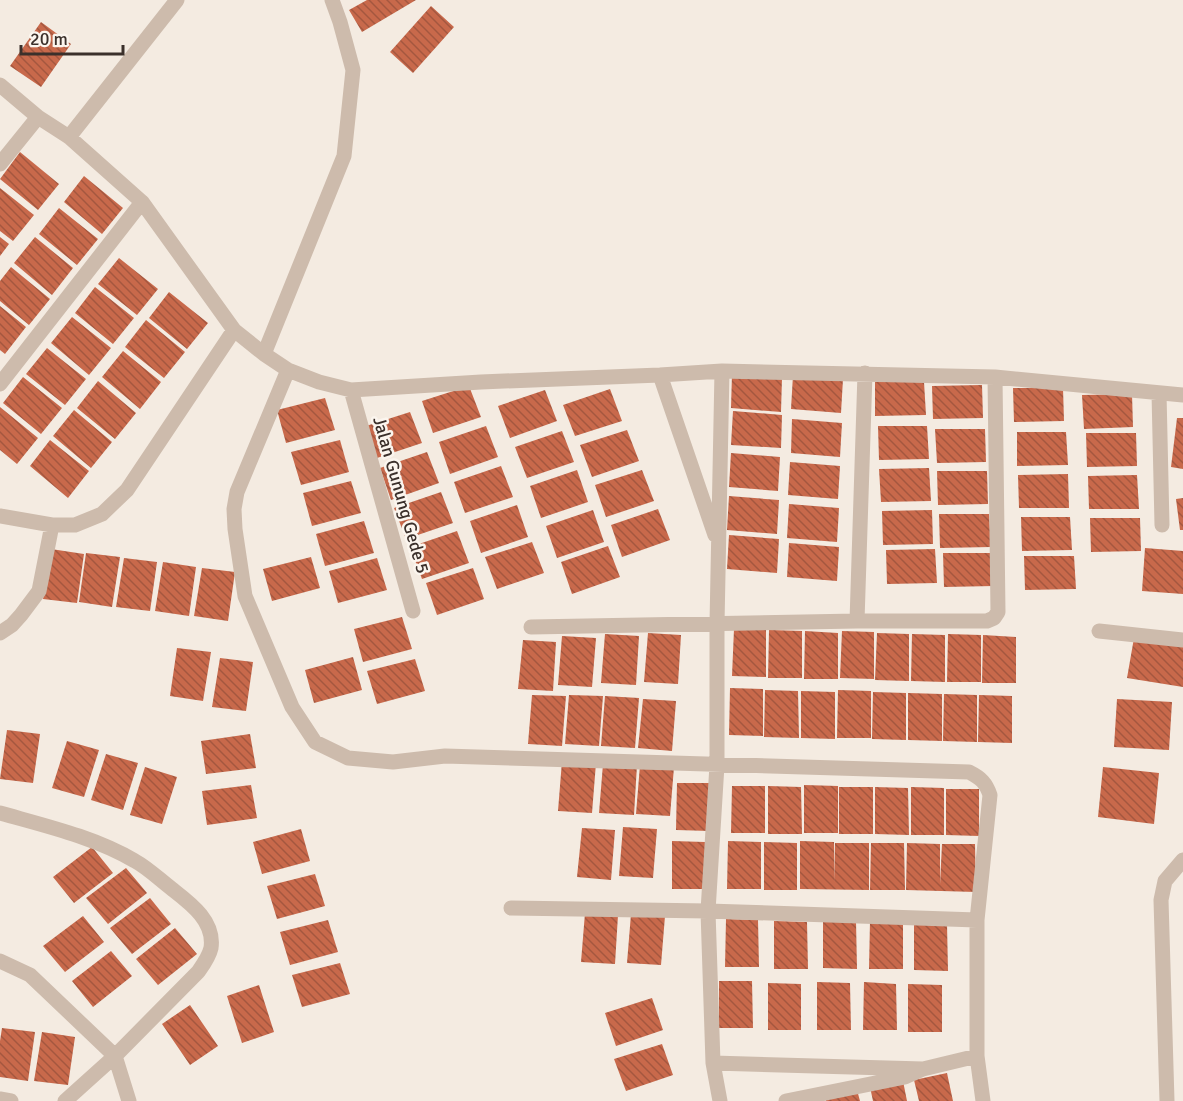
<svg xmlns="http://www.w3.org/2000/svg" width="1183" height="1101" font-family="Signika,sans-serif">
<defs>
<pattern id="building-back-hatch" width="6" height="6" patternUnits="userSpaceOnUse" patternTransform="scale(1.5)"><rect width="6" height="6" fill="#c8694b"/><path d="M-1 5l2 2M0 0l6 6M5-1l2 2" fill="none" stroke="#a4573f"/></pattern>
</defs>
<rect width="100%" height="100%" fill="#f4ebe1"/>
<path fill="url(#building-back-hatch)" d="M367,0h49l-54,32 -13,-22z
M431,6l23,21 -41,46 -23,-21z
M41,22l30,22 -30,43 -31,-21z
M20,152l39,32 -21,26 -38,-31z
M84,176l39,32 -21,26 -38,-32z
M0,188l34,27 -21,26 -13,-10z
M59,208l39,31 -21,26 -38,-31z
M0,237l9,7 -9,12z
M35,237l38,31 -21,27 -38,-32z
M119,258l39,31 -21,26 -39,-31z
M11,267l39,32 -21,26 -29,-24v-20z
M95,287l39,31 -21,26 -38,-31z
M169,292l39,31 -21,26 -38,-31z
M0,306l26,21 -21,27 -5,-4z
M72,317l39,31 -22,27 -38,-32z
M146,320l39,32 -21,26 -39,-31z
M47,348l39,31 -21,26 -39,-31z
M123,351l38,31 -21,27 -38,-32z
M732,374l50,4 -1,34 -50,-4z
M793,375l50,4 -2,34 -50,-4z
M23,377l39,31 -21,26 -38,-31z
M98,381l38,32 -21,26 -38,-31z
M875,382h49l2,33 -51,1z
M982,385l1,33 -50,1 -1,-33z
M469,386l12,31 -48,16 -11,-32z
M1013,388h50l1,33 -50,1z
M610,389l12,32 -47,15 -12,-31z
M545,390l12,31 -47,17 -12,-32z
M1132,394l1,33 -49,2 -2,-34z
M325,398l10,32 -49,13 -9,-33z
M0,407l38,31 -21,26 -17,-14z
M74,410l38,32 -21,26 -38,-32z
M733,411l49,4 -1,33 -50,-3z
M410,412l12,31 -48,16 -11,-32z
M1177,418h6v51l-12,-2z
M792,419l50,4 -2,34 -49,-4z
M486,426l12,31 -48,17 -11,-32z
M878,426h49l2,33 -50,1z
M935,429h50l1,33 -49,1z
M627,430l12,31 -47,16 -12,-32z
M562,431l12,31 -47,16 -12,-31z
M1017,432h49l2,33 -51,1z
M1086,433h50l1,33 -50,1z
M50,440l39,31 -21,27 -38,-32z
M340,440l9,32 -48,13 -10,-33z
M427,452l12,31 -48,17 -11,-32z
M731,453l49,4 -2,34 -49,-4z
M790,462l50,4 -2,33 -50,-4z
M501,466l12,31 -48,16 -11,-31z
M929,468l2,33 -50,1 -2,-33z
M577,470l11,32 -47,16 -11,-32z
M642,470l12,31 -48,16 -11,-32z
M937,471h50l1,33 -50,1z
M1068,474l1,34h-50l-1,-33z
M1137,475l2,34h-50l-1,-33z
M351,481l10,32 -49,13 -9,-33z
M441,492l12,31 -47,16 -12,-31z
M729,496l50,4 -2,34 -50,-4z
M1183,498v32h-3l-4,-31z
M789,504l50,4 -2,34 -50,-4z
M517,505l11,32 -47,16 -11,-32z
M658,509l12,31 -48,17 -11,-32z
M593,510l11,32 -47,16 -11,-32z
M932,510l1,34 -50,1 -1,-34z
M939,514h50l2,33 -51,1z
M1021,517h49l2,33 -50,1z
M1090,518h50l1,33 -50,1z
M364,521l10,32 -49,13 -9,-32z
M457,531l12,32 -47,16 -12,-32z
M729,535l50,4 -2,34 -50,-4z
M532,542l12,31 -47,16 -12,-32z
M789,543l50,4 -2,34 -50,-4z
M608,546l12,31 -48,17 -11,-32z
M1145,548l38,3v43l-41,-3z
M51,549l33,5 -7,49 -34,-4z
M935,549l2,34 -50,1 -1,-34z
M86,553l34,4 -8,50 -33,-5z
M943,553h50l1,33 -50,1z
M1024,556h50l2,33 -51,1z
M311,557l9,31 -48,13 -9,-32z
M124,558l33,4 -7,49 -34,-4z
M377,558l10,32 -49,13 -9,-32z
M163,562l33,5 -7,49 -34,-5z
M202,568l33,4 -7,49 -34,-5z
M473,568l11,31 -47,16 -11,-32z
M402,617l10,32 -49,13 -9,-33z
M734,629l32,1v47l-34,-1z
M769,630l33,1v47h-34z
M805,631l33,2v46h-34z
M842,631l32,1v47l-34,-1z
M648,633l33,2 -3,49 -34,-2z
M877,633l32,1v47l-34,-1z
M605,634l34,2 -3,49 -35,-2z
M912,634l33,1v47l-34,-1z
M948,634l33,1v47h-34z
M983,635l33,2v46h-34z
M562,636l34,2 -4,49 -34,-2z
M1134,638l49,7v42l-56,-9z
M523,640l33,2 -3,49 -35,-2z
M177,648l34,4 -8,49 -33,-5z
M353,657l9,33 -48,13 -9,-33z
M220,658l33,4 -7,49 -34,-4z
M415,659l10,32 -48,13 -10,-33z
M730,688l33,1v47l-34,-1z
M765,690l33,1 1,47 -35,-1z
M838,690l33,1v47h-34z
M801,691l34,1v47l-34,-1z
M873,692l33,1v47l-34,-1z
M908,693l34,1v47l-34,-1z
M944,694l33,1v47l-34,-1z
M532,695l34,1 -4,50 -34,-2z
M569,695l34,1 -4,50 -34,-2z
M979,695l33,1v47l-34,-1z
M605,696l34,2 -4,50 -34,-2z
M643,699l33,2 -4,50 -34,-3z
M1117,699l55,3 -3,48 -55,-3z
M7,730l33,4 -7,49 -33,-4z
M250,734l6,34 -50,6 -5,-33z
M67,741l32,9 -15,47 -32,-9z
M106,754l32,9 -15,47 -32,-10z
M562,761l34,2 -4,50 -34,-2z
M603,764l34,1 -3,50 -35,-2z
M640,765l34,2 -4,49 -34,-2z
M145,767l32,10 -15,47 -32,-9z
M1103,767l56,6 -5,51 -56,-7z
M677,783h32l1,48 -34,-1z
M251,785l6,33 -50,7 -5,-34z
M804,785l34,1v47h-34z
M732,786h33v47h-34z
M768,786l33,1 1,47h-34z
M839,787h34v47h-34z
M875,787l33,1 1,47 -34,-1z
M911,787l33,1v47h-33z
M946,789h33v47l-33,-1z
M623,827l34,2 -4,49 -34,-2z
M582,828l33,2 -4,50 -34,-3z
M301,829l9,32 -48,13 -9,-32z
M672,841l33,1 1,47h-34z
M728,841l33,1v47h-34z
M800,841l34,1v40l1,-39h34v47l-69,-1z
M764,842l33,1v47h-33z
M871,843h33l1,47h-35z
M907,843l33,1v40l2,-40h33l1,48 -70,-2z
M92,847l21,26 -39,30 -21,-26z
M126,868l21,25 -39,31 -22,-26z
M315,874l10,32 -48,13 -10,-33z
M150,898l21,26 -39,30 -22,-26z
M585,913l33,2 -3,49 -34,-2z
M631,914l34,2 -4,49 -34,-2z
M83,916l21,26 -39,30 -22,-26z
M726,919l32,1 1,47h-34z
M328,920l10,32 -48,13 -10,-33z
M774,921l33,1 1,47h-34z
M823,921h33l1,48 -34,-1z
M870,921l33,1v47h-34z
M914,923l33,1 1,47 -34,-1z
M175,928l22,26 -39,31 -22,-26z
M111,951l21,25 -39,31 -21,-26z
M340,963l10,31 -48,13 -10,-32z
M719,981h33l1,47h-34z
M817,982l33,1 1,47h-34z
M864,982l32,2 1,46h-34z
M768,983l33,1v46h-33z
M908,984l34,1v47h-34z
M259,985l15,47 -32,11 -15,-47z
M652,998l11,32 -47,16 -11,-33z
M190,1005l28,41 -28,19 -28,-41z
M2,1028l33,4 -7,49 -28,-4v-36z
M42,1032l33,5 -7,48 -34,-4z
M662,1044l11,31 -47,16 -12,-32z
M947,1073l6,28h-34l-5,-21z
M903,1081l4,20h-34l-3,-14z
M857,1090l3,11h-34l-1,-4z"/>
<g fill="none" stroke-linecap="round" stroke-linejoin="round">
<path stroke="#cdbbac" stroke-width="15" d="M0,85l38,32 31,20 73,65 92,128 30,24 24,16 31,12 32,8 130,-8 179,-7 62,-4 273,6 188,18
M69,137l108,-137
M0,164l38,-47
M264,354l80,-198 9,-86 -13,-48 -8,-22
M288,370l-51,122 -3,17 1,20 10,67 47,111 23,35 33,16 45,4 52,-6 524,16c12,6 17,11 21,23l-13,125v136l6,45
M660,375l55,160
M0,384l142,-182
M351,390l62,221
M1159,393l3,132
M0,516l52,9h23l27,-11 25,-24 107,-160
M857,621l8,-248
M531,627l326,-6h130l7,-3 4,-6 -3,-235
M1099,631l84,9
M0,633l12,-8 9,-10 18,-24 13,-66
M0,813c46,13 94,24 135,48 13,7 25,19 37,28 18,14 43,32 39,59 -2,9 -8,17 -13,24l-83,84 -50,45
M511,908l197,3 269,9
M0,961l30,14 85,81 14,45
M713,1063l210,6
M0,1099l11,2
M720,1101l-7,-38 -5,-152 9,-146v-141l5,-253
M786,1101l119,-24 18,-8 54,-13
M1167,1101l-6,-201 4,-19 18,-21"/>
</g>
<g text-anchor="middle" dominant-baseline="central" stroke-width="5" stroke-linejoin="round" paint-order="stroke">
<g font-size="18" fill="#3b302b" stroke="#fbf5ee">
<text transform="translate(401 495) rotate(74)">Jalan Gunung Gede 5</text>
</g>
</g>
<path d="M21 45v9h102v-9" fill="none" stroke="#3b302b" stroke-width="3"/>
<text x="30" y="45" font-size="18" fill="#3b302b" stroke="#fbf5ee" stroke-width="4.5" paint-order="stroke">20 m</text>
</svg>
